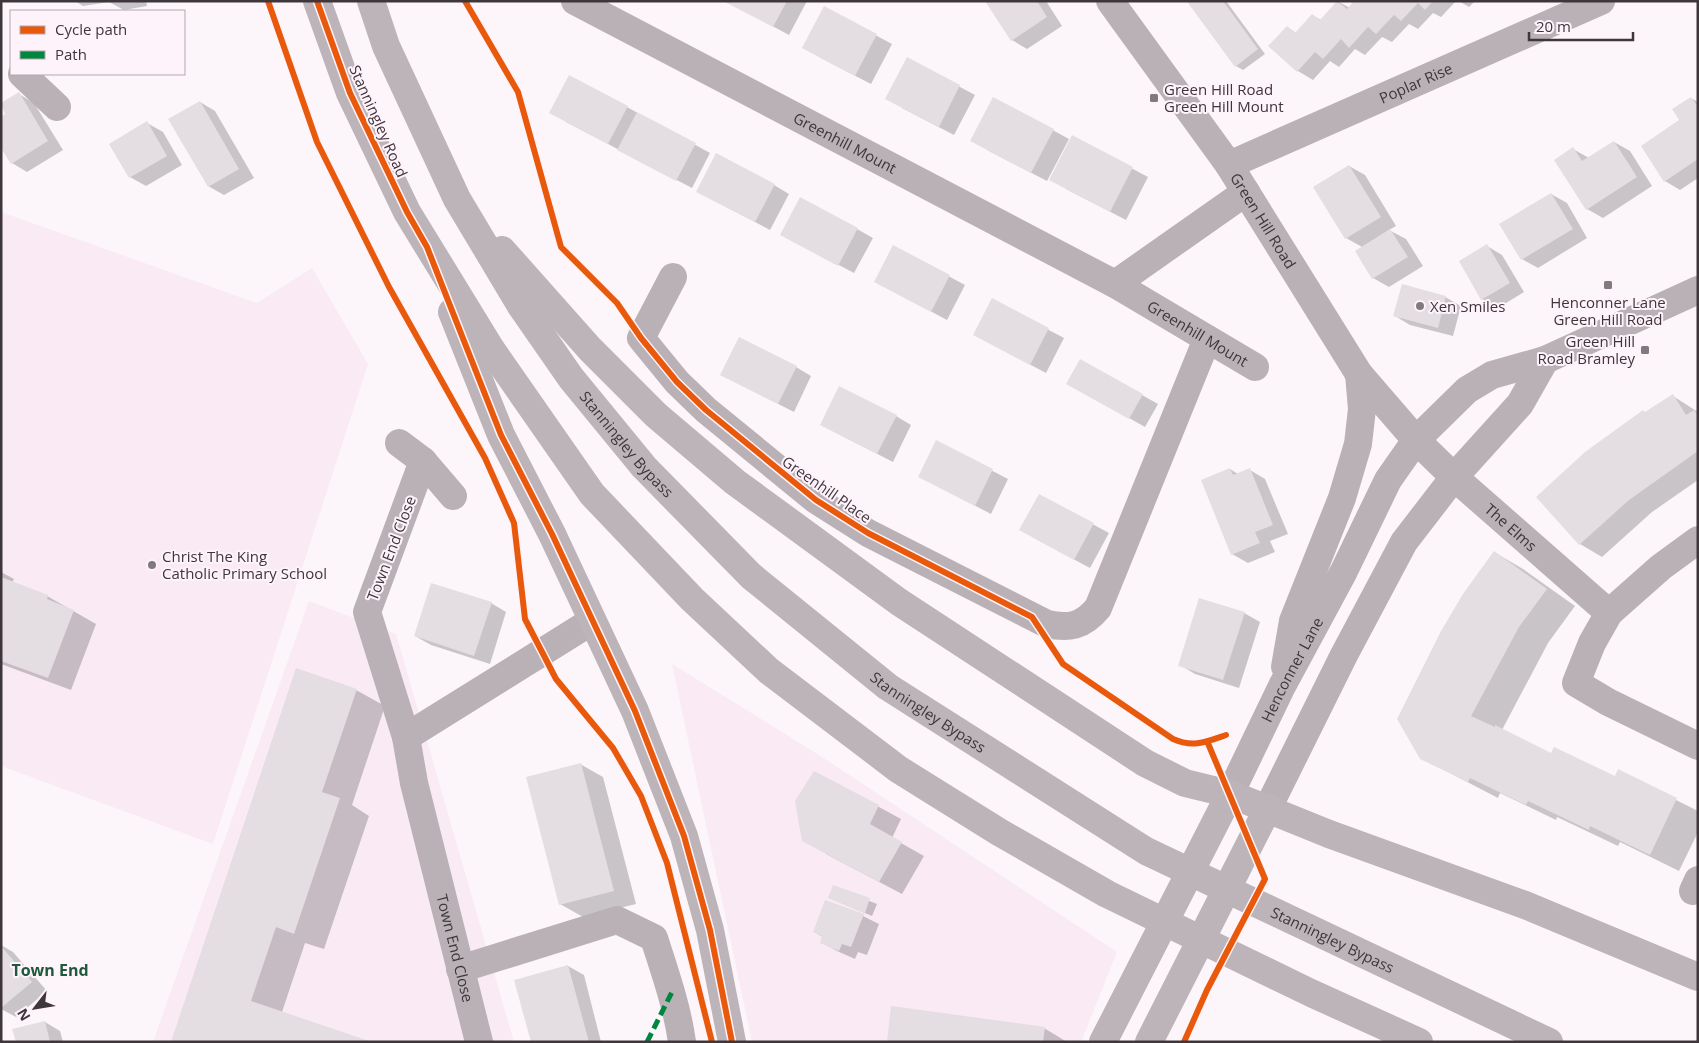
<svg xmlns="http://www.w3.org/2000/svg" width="1699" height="1043" font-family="'Open Sans',sans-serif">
<rect width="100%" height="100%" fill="#fcf6fa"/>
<path fill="#f9eaf4" d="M1,212l256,91 55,-35 56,96 -155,480 -212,-78z
M309,601l87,33 118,408h-361z
M672,664l144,89 301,199 -36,90h-329z"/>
<path fill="#0003" d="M75,1h71l1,5 -23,4 -15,-8 -26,4z
M726,1h81l-18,34z
M987,1h59l16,25 -35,23 -15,-9z
M1192,1h34l39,53 -22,16 -7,-4z
M1356,1h100l-15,16 -8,-4 -15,16 -9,-5 -17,18 -10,-5 -17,18 -10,-6 -16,18 -9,-6 -17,19 -15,-9 -11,-44 9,6 16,-18 9,5 18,-18 11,6z
M1459,1h16l-6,6z
M825,8l67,36 -21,40 -52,-27z
M908,59l67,36 -21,40 -52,-27z
M19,94l15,9 29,47 -36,22 -15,-9 -5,-48 -6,-10z
M994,98l75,41 -22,42 -60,-31z
M1691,98l7,4v76l-18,12 -15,-9 16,-60z
M200,102l15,9 39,67 -30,17 -16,-9z
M627,107l83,46 -18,35 -126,-66z
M147,123l16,9 19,33 -36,21 -16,-9z
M1073,137l75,40 -22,43 -60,-31z
M1614,142l16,9 22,35 -49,32 -16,-9 -14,-60 16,9z
M1349,166l16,9 31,51 -7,4 17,9 17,27 -34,21 -16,-9 -17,-27 6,-4 -16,-9z
M774,185l15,9 -19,36 -57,-30z
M1551,194l16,9 20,35 -49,30 -16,-9z
M857,229l16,9 -19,35 -57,-30z
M1487,246l15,9 22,37 -26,16 -16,-9z
M894,247l71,38 -18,35 -56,-30z
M1445,297l16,9 -8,30 -43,-11 -15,-9z
M992,300l72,38 -18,35 -56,-30z
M796,367l15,9 -17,36 -73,-37z
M1083,392l59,3 16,9 -13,23z
M1673,396l25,16v68l-46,32 -50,45 -22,-13 66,-131z
M896,416l15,9 -18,37 -72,-37z
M937,442l71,37 -17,35 -71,-37z
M1230,469l8,5 12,-4 15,9 23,55 -18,7 5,11 -27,11 -16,-9z
M1039,495l70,38 -19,35 -54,-29z
M1494,552l29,17 52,37 -27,37 -46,87 50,24 63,24 3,-7 80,40v21l-19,39 -59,-29 -2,4 -61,-29 -1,3 -56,-27 -2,5 -77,-40z
M1,572l13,7 -2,4 35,13 49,28 -25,66 -70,-26z
M491,603l15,9 -16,52 -59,-19 -16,-9z
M1244,613l16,9 -21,66 -44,-14 -15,-9z
M356,690l29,16 -33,99 17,11 -45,133 -19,-6 -23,69 -110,30z
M580,764l23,13 33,127 -53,13 -23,-13z
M815,772l86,47 -9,19 32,18 -22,38 -76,-40z
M834,887l43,17 -5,12 -43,-18z
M863,916l16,8 -12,31 -9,-3 -3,7 -18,-8 -16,-9 2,-5 -9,-5z
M1,945l12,7 34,39 -31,26 -15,-8z
M568,966l16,9 17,67h-69z
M45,1022l15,9 3,11h-46z
M1044,1028l23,14h-179z"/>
<path fill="#e4dde2" d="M723,1h64l-14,26z
M985,1h52l10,16 -36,24z
M1190,1h33l35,48 -23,18 -47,-64z
M1337,1l10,8 7,-8h79l-8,9 -7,-7 -17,18 -7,-6 -18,19 -8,-7 -19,21 -8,-9 -18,20 -8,-7 -18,20 -29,-26 19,-20 8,7 17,-19 8,6z
M824,6l53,28 -22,42 -53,-28z
M907,57l53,28 -21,42 -54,-28z
M569,75l59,31 -20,38 -59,-31z
M19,92l29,49 -37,23 -10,-16v-31l4,-3 -4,-11z
M993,97l61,32 -23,44 -61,-32z
M1691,97l7,10v52l-34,23 -23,-36 38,-26 -7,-11z
M200,101l39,68 -31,18 -40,-68z
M637,112l59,31 -20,38 -59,-31z
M147,121l20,35 -38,22 -20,-34z
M1072,135l61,32 -23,45 -61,-32z
M1614,141l23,36 -51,33 -32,-50 19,-13 9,14z
M716,153l59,31 -20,38 -59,-30z
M1349,165l32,52 -36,22 -32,-52z
M1551,193l22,36 -52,31 -22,-36z
M800,197l58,31 -20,38 -58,-31z
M1390,229l18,28 -36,22 -17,-28z
M1487,244l23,39 -29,17 -22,-39z
M893,245l57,30 -19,37 -57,-30z
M1402,284l44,12 -8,32 -45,-12z
M992,298l57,30 -19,37 -57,-30z
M739,337l58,29 -19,38 -58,-29z
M1080,359l63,35 -14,25 -63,-35z
M839,386l58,29 -20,39 -57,-29z
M1673,394l13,21 8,-5 4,6v35l-69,49 -50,45 -43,-48 49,-45 58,-42 2,2z
M936,440l57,29 -18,37 -57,-29z
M1230,468l3,7 17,-7 23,57 -18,7 5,11 -29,12 -30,-75z
M1039,494l55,29 -20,37 -55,-30z
M1494,551l53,38 -28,38 -48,89 24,11v-2l56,28 3,-6 61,29 3,-7 59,29 -27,57 -60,-29 -1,4 -61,-29 -2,4 -56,-27 -2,4 -48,-23 -23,-40 44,-88 22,-37z
M1,577l47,18 -1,4 27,11 -26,68 -47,-17z
M431,583l61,19 -18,54 -60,-20z
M1199,598l46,14 -22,68 -45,-14z
M296,668l61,21 -35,103 18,6 -46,136 -18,-7 -25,74 121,41h-201z
M581,763l33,128 -55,14 -33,-128z
M814,771l65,34 -9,19 32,18 -23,40 -77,-41 -7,-40z
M833,885l37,13 -5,15 -37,-15z
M825,900l39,14 -13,33 -9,-3 -3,7 -19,-8 2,-7 -9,-4z
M1,946l31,36 -31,26z
M568,965l21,77h-58l-17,-62z
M891,1006l154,21 -2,15h-156z
M45,1021l5,21h-34l-4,-13z"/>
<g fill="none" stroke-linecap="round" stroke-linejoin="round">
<g stroke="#bab1b7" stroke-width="28">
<path id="s1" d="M575,1l540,283 140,83"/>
<path d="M22,74l35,33"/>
<path id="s2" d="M1229,165l372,-164"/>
<path d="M673,277l-32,61 36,44 29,28 110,90 52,33 179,91c22,5 36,2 51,-16l109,-269"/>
<path d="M1115,284l131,-92"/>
<path d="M399,443l24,18"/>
<path id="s3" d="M1454,477l155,136 -17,30 -16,40 32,19 90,44"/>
<path id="s4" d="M453,496l-30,-35 -56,151 39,125 8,46 65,259"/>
<path d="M1609,613l52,-46 37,-27"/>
<path d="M406,737l186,-116"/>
<path d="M1693,891l5,-11"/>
<path d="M460,969l157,-49 37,18c11,35 23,68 28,104"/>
</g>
<g stroke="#bab1b7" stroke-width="28">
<path id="s5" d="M1110,1l119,164 130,209 57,66 38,37"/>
<path d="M1285,667l8,-46 49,-123 16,-54 4,-35 -3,-35"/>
<path id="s6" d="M1230,794l52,-108 62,-115 44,-91 28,-40 51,-50 25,-15 53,-15 153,-70"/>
<path d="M1268,808l76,-153 60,-113 50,-65 66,-73 25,-44"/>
</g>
<g stroke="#bcb4b9" stroke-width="28">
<path d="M317,1l33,92 57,119 84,137 101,145 100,105 77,72 129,98 101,63 108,62 204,99 108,49"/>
<path id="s7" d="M371,1l15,45 71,153 64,107 50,72 73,89 107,109 137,111 258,164 403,191"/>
<path d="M502,250l88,99 66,66 79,67 164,120 246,161 40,20 45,11 99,40 196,71 173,72"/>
<path d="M452,312l49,123 51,99 83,177 49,125 26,94 22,112"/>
<path d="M1103,1042l127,-248"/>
<path d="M1149,1042l119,-234"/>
</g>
<path stroke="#00873e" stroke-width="5" stroke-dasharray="10 5" stroke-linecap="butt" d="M647,1042l25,-50"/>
<g stroke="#fff3fb" stroke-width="9">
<path id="cycleway" d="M268,1l49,141 72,145 96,171 29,65 11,96 31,60 57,69 28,48 26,67 45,179
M317,1l33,92 57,119 20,35 74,188 51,99 83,177 49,125 26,94 22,112
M465,1l53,91 43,155 56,56 24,35 36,44 29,28 110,90 52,33 164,84 31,47 110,75c20,9 33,3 53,-4
M1184,1042l23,-52 58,-111 -58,-138"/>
</g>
<use href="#cycleway" stroke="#e8590c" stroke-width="6"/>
</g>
<g fill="#80797e" stroke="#fff3fb" stroke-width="2">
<rect x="1149" y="93" width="10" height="10" rx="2.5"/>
<rect x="1603" y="280" width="10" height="10" rx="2.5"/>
<circle cx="1420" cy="306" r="5"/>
<rect x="1640" y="345" width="10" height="10" rx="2.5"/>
<circle cx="152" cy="565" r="5"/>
</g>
<g text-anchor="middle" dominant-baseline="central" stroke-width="4" stroke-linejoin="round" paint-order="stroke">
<g font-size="15" fill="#3e363b" stroke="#fff3fb">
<text stroke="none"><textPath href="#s2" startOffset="204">Poplar Rise</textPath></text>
<text transform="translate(379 121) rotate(66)">Stanningley Road</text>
<text stroke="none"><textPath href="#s1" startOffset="305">Greenhill Mount</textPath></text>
<text stroke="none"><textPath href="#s5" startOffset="268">Green Hill Road</textPath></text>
<text stroke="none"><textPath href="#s1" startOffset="706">Greenhill Mount</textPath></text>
<text stroke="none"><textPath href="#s7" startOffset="515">Stanningley Bypass</textPath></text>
<text transform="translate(827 489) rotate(35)">Greenhill Place</text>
<text stroke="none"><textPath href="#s3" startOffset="76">The Elms</textPath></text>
<text transform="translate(391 548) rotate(-69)">Town End Close</text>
<text stroke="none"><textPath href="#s6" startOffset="139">Henconner Lane</textPath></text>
<text stroke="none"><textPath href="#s7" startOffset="920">Stanningley Bypass</textPath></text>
<text stroke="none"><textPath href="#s7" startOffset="1385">Stanningley Bypass</textPath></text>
<text stroke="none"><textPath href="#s4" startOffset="555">Town End Close</textPath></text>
</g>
<g font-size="15" fill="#3e363b" stroke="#fff3fb" text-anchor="start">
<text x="1164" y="89">Green Hill Road<tspan x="1164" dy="17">Green Hill Mount</tspan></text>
<text x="1608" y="302" text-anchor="middle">Henconner Lane<tspan x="1608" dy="17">Green Hill Road</tspan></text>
<text x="1430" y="306">Xen Smiles</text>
<text x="1635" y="341" text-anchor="end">Green Hill<tspan x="1635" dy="17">Road Bramley</tspan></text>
<text x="162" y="556">Christ The King<tspan x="162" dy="17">Catholic Primary School</tspan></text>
</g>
<g font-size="16" font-weight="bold" fill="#1d593a" stroke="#fff3fb">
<text x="50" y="970">Town End</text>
</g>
</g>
<rect width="1699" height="1043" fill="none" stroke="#3e363b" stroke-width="5"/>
<rect x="10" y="10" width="175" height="65" fill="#fff3fb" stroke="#b2a7ae"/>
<rect x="20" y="26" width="25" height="8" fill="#e8590c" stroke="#b2a7ae"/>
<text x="55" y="35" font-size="15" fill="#3e363b">Cycle path</text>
<rect x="20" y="51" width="25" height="8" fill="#00873e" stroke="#b2a7ae"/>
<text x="55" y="60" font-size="15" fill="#3e363b">Path</text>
<g transform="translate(35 1008) rotate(239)" stroke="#fff3fb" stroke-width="4" paint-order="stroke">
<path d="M0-4L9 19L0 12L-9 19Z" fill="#3e363b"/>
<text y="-8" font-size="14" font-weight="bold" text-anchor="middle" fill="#3e363b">N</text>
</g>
<path d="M1529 32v8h104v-8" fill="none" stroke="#3e363b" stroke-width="2.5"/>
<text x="1536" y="32" font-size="15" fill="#3e363b" stroke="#fff3fb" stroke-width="4" paint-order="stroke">20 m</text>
</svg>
